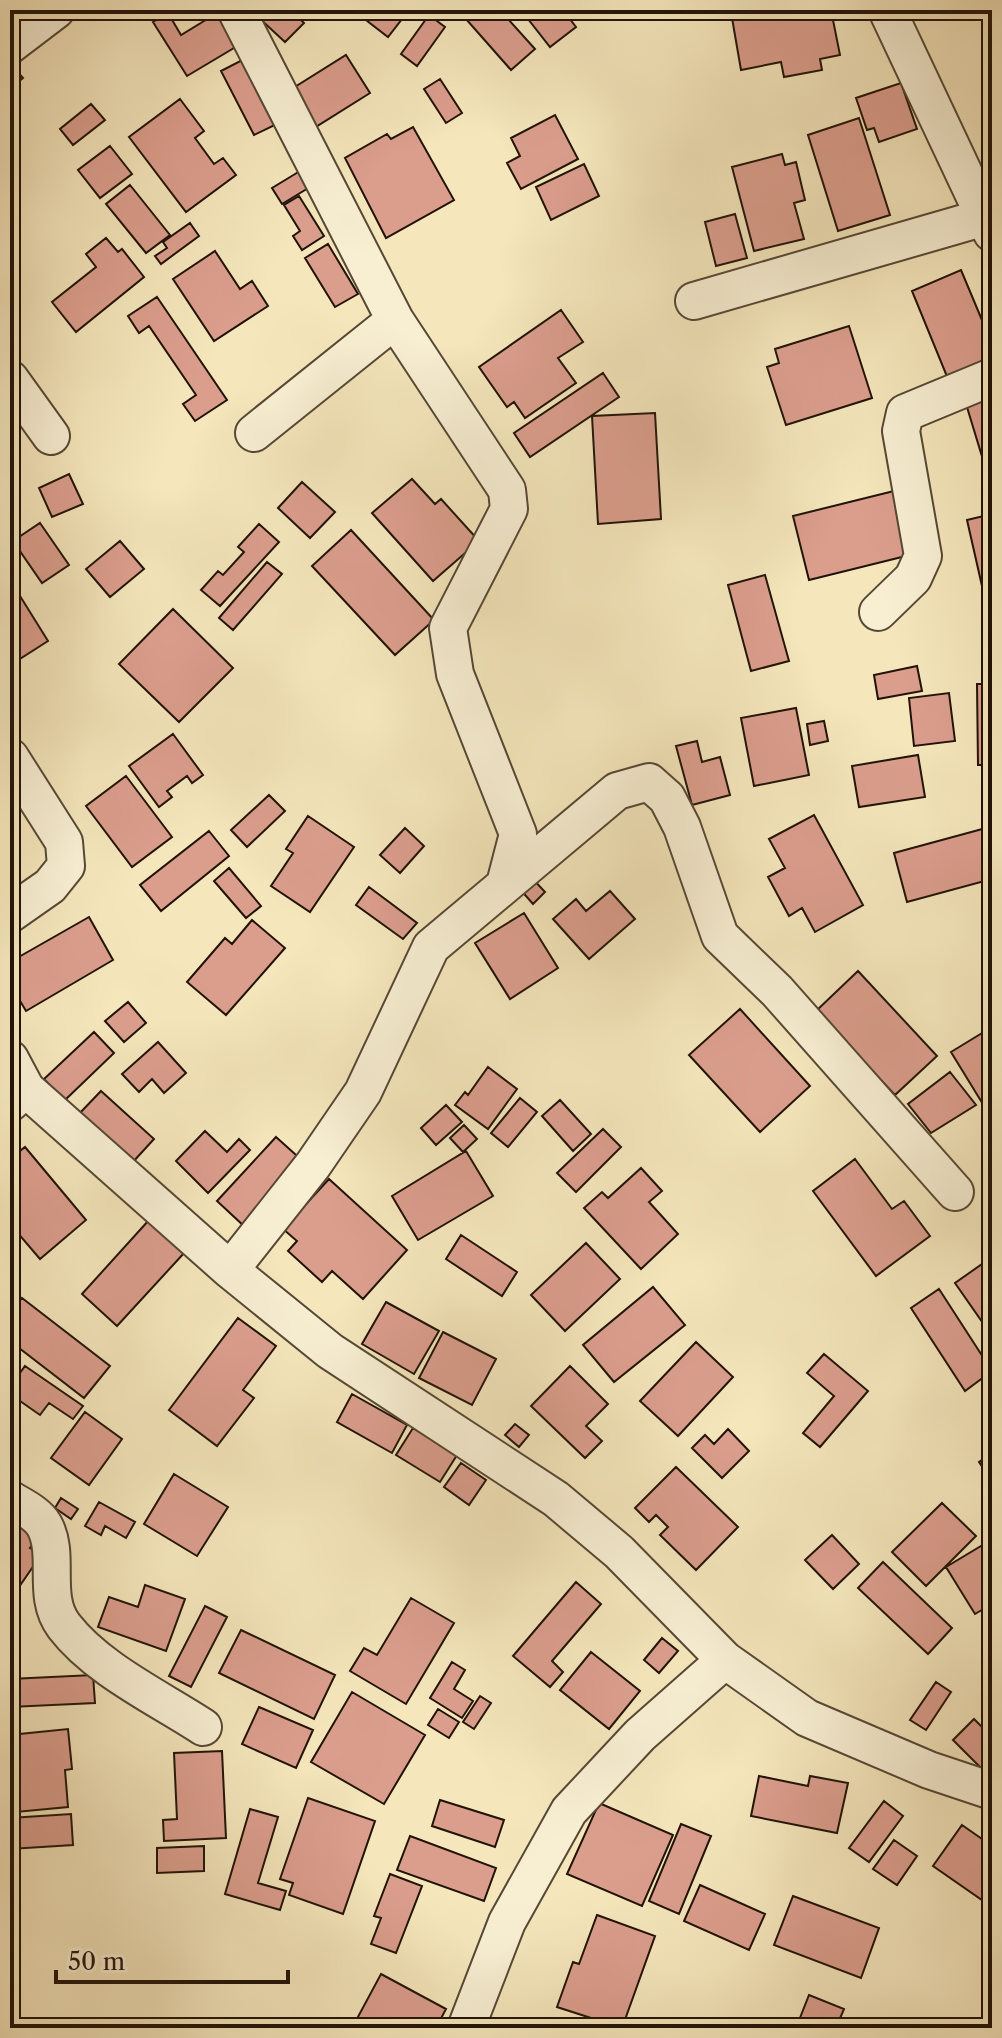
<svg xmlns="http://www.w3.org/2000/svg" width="1002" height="2038" font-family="'Libre Caslon Text',serif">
<rect width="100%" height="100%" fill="#f5e6bc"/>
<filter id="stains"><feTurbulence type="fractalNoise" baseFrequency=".0025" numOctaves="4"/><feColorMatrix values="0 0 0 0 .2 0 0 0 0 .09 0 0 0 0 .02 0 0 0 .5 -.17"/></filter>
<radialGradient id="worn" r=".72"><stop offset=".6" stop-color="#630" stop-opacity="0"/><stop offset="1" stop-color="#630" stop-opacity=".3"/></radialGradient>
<path fill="#db9e8d" stroke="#211308" stroke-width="2" d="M10,10h34l-34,22z
M222,10l22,32 -57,34 -34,-54 15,-9 13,22z
M266,10h25l13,13 -19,19 -26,-24z
M353,10h56l-21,27z
M458,10h42l35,39 -24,21z
M521,10h42l13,17 -26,20z
M776,10h55l9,45 -20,4 2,11 -38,7 -3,-15 -40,8 -9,-52z
M429,15l16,12 -28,39 -16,-12z
M346,55l24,38 -56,35 -24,-38z
M250,56l33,65 -29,14 -33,-64z
M10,64l13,14 -13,11z
M440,79l22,34 -16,10 -22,-34z
M901,83l16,46 -38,13 -5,-14 -7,2 -11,-32z
M180,99l24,32 -9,7 19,26 9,-6 13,17 -50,37 -57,-75z
M91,104l14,16 -32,25 -13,-16z
M555,115l23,44 -57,30 -14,-26 13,-7 -9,-18z
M859,118l31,97 -52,16 -30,-96z
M413,127l41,73 -68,38 -41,-80 42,-24 4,5z
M110,146l22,28 -32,24 -22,-28z
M782,154l3,11 11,-3 9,38 -11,3 10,36 -50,12 -22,-84z
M584,164l15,32 -48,24 -15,-33z
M300,171l10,16 -28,17 -10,-16z
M130,185l40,50 -24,18 -40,-49z
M299,196l25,40 -22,14 -9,-14 7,-5 -16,-26z
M735,214l12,44 -31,8 -11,-44z
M190,223l9,13 -38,28 -6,-8 12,-8 -4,-6z
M106,238l12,14 4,-3 22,28 -68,55 -24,-30 44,-35 -10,-13z
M328,244l30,50 -23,13 -30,-49z
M215,251l25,38 12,-8 16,25 -54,35 -41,-62z
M961,270l31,74v17l-44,18 -36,-88z
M157,297l70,103 -32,21 -12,-17 13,-9 -47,-69 -10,7 -11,-17z
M561,310l22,32 -25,16 18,25 -51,35 -11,-16 -7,5 -28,-40z
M849,326l23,72 -86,27 -19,-58 12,-4 -4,-14z
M603,373l16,24 -89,60 -16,-24z
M992,385v100l-1,1 -28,-92z
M655,413l6,106 -63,5 -6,-108z
M69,474l14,30 -31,13 -13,-29z
M412,479l23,25 6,-5 38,42 -46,40 -61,-68z
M302,482l33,30 -25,26 -32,-30z
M894,491l16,64 -101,25 -16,-64z
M992,514v70l-10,2 -15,-66z
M40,523l29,42 -27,18 -29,-42z
M259,524l20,18 -59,64 -19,-16 17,-19 5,4 21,-23 -6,-5z
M351,530l83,90 -39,35 -83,-89z
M120,541l24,28 -34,28 -24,-28z
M267,562l15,12 -49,56 -14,-12z
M765,575l24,86 -38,10 -23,-86z
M20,596l28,45 -33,21 -5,-9v-51z
M173,609l60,59 -54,54 -60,-58z
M917,666l5,25 -44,8 -4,-24z
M977,684h15v81h-14z
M949,693l6,48 -41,5 -5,-48z
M796,708l13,67 -55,11 -13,-68z
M824,721l4,20 -18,4 -3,-21z
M173,734l30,41 -11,8 -5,-7 -20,15 5,6 -13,10 -30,-41z
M697,741l5,21 18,-5 10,38 -38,10 -16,-59z
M918,755l7,42 -66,10 -7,-41z
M126,776l46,61 -40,30 -46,-61z
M269,795l16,16 -38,36 -16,-17z
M814,815l49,90 -48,27 -13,-24 -13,8 -21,-39 17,-9 -16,-29z
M308,816l46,31 -44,65 -39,-26 22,-33 -7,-4z
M405,828l19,18 -24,27 -20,-18z
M986,828l6,22v29l-85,23 -13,-49z
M209,831l20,25 -68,55 -21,-26z
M229,868l32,38 -15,12 -32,-37z
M531,877l14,15 -12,12 -14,-16z
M369,887l48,36 -14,16 -47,-34z
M610,891l25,28 -46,40 -36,-40 23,-20 10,12z
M524,913l34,55 -48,31 -35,-56z
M89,917l24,43 -87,51 -16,-27v-22z
M252,920l33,28 -59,67 -39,-33 38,-44 7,6z
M858,971l79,85 -42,39 -79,-84z
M128,1002l18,21 -22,19 -19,-21z
M740,1009l70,77 -50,46 -71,-77z
M992,1027v92l-41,-67z
M94,1032l20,21 -50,48 -20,-22z
M158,1042l28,31 -22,20 -12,-14 -13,13 -17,-18z
M488,1067l29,22 -29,40 -33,-24 10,-13 3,3z
M950,1072l26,33 -45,28 -23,-29z
M101,1091l53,48 -22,24 -54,-48z
M520,1098l17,14 -29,35 -17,-14z
M560,1100l31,34 -18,17 -31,-35z
M446,1105l16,17 -26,23 -15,-17z
M464,1125l13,14 -14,13 -13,-14z
M603,1129l18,18 -45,45 -19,-19z
M205,1131l22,21 12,-13 11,11 -42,43 -32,-32z
M276,1137l29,26 -60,64 -28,-26z
M25,1147l61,73 -46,39 -30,-35v-65z
M466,1151l27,45 -75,44 -26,-44z
M855,1159l37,50 12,-8 26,35 -54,40 -63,-85z
M641,1168l21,23 -13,11 29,32 -37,35 -57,-61 18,-16 6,6z
M329,1179l78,71 -44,49 -31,-28 -10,11 -34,-31 9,-10 -14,-12z
M149,1220l36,32 -68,74 -35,-32z
M461,1235l56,37 -15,24 -56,-37z
M586,1243l34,36 -55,52 -34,-36z
M992,1257v79l-37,-53z
M653,1287l32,38 -71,57 -31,-37z
M939,1289l53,82 -27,20 -54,-83z
M22,1298l88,68 -26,32 -74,-57v-28z
M386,1302l53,29 -25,43 -52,-30z
M238,1318l38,28 -33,44 11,8 -37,48 -48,-36z
M443,1332l53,27 -24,46 -53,-27z
M696,1342l37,35 -55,59 -38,-35z
M824,1354l44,37 -48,56 -17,-14 31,-37 -27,-23z
M25,1366l58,40 -10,13 -24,-16 -9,12 -30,-21v-7z
M570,1366l38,38 -22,22 16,15 -17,17 -54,-52z
M352,1394l55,31 -15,28 -55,-31z
M85,1412l37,27 -33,46 -38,-27z
M515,1424l14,11 -10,12 -14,-12z
M413,1428l44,27 -17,27 -44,-27z
M728,1429l21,22 -27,27 -30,-30 13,-13 9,9z
M992,1453v28l-13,-19z
M461,1463l25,17 -17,25 -25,-18z
M676,1467l62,60 -42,43 -36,-35 8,-8 -12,-12 -7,7 -14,-14z
M174,1474l54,33 -31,49 -53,-32z
M61,1498l17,11 -7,10 -16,-11z
M99,1502l36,20 -9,16 -21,-12 -4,9 -16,-9z
M942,1503l34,33 -50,50 -34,-34z
M10,1512l31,21 -11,15 11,7 -31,45v-32l9,-13 -9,-5z
M832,1535l27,29 -26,25 -28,-29z
M991,1540l1,64 -17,10 -29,-47z
M10,1550l9,5 -9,13z
M883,1562l69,66 -24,26 -70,-66z
M576,1582l25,22 -49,57 11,11 -13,15 -37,-31z
M145,1585l40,14 -19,52 -68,-24 11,-30 29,10z
M411,1598l43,25 -48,81 -56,-33 14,-23 13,7z
M205,1606l22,11 -36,70 -22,-11z
M241,1630l94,45 -21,44 -95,-46z
M662,1638l16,13 -19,22 -15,-13z
M591,1652l49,39 -31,38 -49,-39z
M452,1662l13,8 -11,19 19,12 -11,17 -32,-20z
M93,1675l2,28 -85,4v-28z
M936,1682l15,10 -25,38 -16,-10z
M352,1692l73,43 -41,69 -73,-42z
M480,1696l11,7 -17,26 -11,-7z
M259,1707l54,23 -17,38 -54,-24z
M438,1709l21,13 -10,16 -21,-13z
M974,1719l18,18v32l-5,5 -34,-34z
M68,1729l4,40 -7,1 3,37 -52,5 -6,-77z
M222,1751l4,87 -62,3 -1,-21 14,-1 -3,-66z
M759,1776l49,10 2,-10 38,7 -11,50 -86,-17z
M308,1798l67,23 -32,93 -54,-19 4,-12 -13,-4z
M440,1800l64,20 -9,27 -63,-21z
M884,1801l19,15 -34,46 -20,-14z
M599,1803l74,32 -31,71 -75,-32z
M250,1809l28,8 -20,66 28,8 -6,19 -55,-16z
M71,1814l2,31 -63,4v-31z
M681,1824l30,12 -32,78 -30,-13z
M962,1825l30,21v61l-59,-41z
M410,1836l86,32 -12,33 -87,-31z
M894,1840l23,16 -20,29 -24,-16z
M204,1846v25l-47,2v-25z
M390,1874l32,12 -26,67 -25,-9 10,-26 -7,-2z
M700,1885l65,29 -16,36 -65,-29z
M793,1896l86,32 -18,50 -87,-33z
M597,1915l58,21 -33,92 -65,-21 16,-45 6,2z
M381,1974l65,35 -10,19h-84z
M809,1995l35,14 -8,19h-40z
M978,2021l14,6v1h-17z"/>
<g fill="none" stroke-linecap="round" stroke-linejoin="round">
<g stroke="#564835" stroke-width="40">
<path id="street" d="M236,10l159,310 112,170 2,19 -61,119 7,46 63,160 -13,50
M887,10l105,223
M10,45l46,-35
M694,301l298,-86
M10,379l41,57
M254,433l141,-113
M878,612l35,-34 10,-22 -22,-125 4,-18 87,-36
M10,757l54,85 2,24 -16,20 -40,28
M10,1059l16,30
M10,1103l16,-14 204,181 100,81 226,148 63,53 106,108 82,58 122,52 63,21
M230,1270l83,-105 50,-73 68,-145 186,-156 32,-9 18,16 15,29 38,109 57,55 178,201
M10,1499c11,7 27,14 34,26 17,30 -3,71 20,101 33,43 93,71 139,101
M466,2028l41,-106 62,-111 71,-76 85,-75"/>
</g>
<use href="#street" stroke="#f8efd3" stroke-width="36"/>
</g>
<rect width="1002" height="2038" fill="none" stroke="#f5e6bc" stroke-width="40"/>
<rect x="12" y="12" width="978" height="2014" fill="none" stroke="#211308" stroke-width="4"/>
<rect x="20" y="20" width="962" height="1998" fill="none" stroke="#211308" stroke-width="2"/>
<path d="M56 1970v12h232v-12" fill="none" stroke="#211308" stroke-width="4"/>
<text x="68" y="1970" font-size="24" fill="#211308" stroke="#f8efd3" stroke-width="6" paint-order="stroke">50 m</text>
<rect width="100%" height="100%" filter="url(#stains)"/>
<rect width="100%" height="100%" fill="url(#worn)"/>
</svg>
